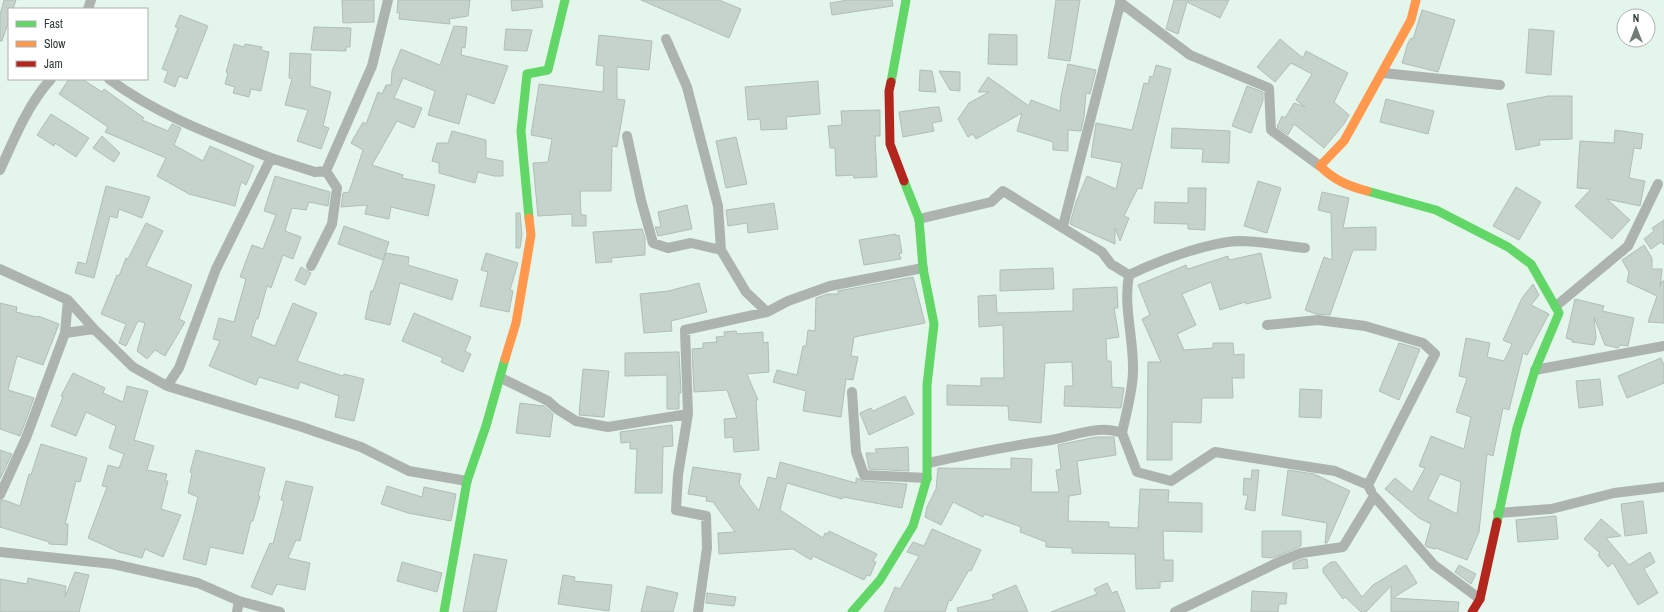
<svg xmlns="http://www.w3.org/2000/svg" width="1664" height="612" font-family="'Archivo Narrow',sans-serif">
<rect width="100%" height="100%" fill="#e4f5ec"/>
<path fill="#c5d3cc" stroke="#b0beb7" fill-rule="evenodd" d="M4,0h12l-3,9h-4v11l-7,21h-2v-26z
M342,0h32v22l-31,1z
M398,0h72l-2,16 -19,3 1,5 -51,-5 1,-6h-3z
M511,0h31l1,7 -31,4z
M641,0h78l22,9 -12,29z
M848,0h44l1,6 -61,9 -2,-12z
M1056,0h24l-10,61 -22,-3z
M1174,0h55l-9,18 -33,-16 -9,32 -12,-5z
M1422,10l33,10 -17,52 -36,-9 6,-20 3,-5 2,1z
M180,15l28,11 -21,53 -8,-3 -4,11 -11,-5 4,-11 -6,-2 16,-41 -3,-1z
M454,26l13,1 -2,21 -3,-1 -1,8 47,11 -14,38 -27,-10 -8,30 -31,-9 7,-24 -32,-13 -9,20 28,10 -8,20 -17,-7 -25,44 31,10 -1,3 33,7 -7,31 -37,-9 -2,12 -24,-5 2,-9 -26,2 2,-14 6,-1 14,-42 -12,-7 12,-21 3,2 12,-32 4,2 4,-9h5l1,-14 9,-22 39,16z
M314,27l37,1 -1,19h-4v4l-35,-1z
M506,29l26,1 -5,21 -23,-1z
M1529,29l25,2 -3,44 -25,-2z
M989,34l28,1v30l-29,-1z
M599,35l53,6 -3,29 -32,-3v32l8,1 -8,47 -5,-1 -1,45h-31l1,24h5v11h-14v-12l-34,2 -5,-53 15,-1 4,-23 -21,-4 8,-51 64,8 1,-26 -8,-1z
M1280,39l23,19 3,-7 42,22 -14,29 15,13 -5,9 -20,24 -30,-24 -6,11 -11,-8 5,-11 3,2 9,-15 11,4 -9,-7 16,-26 -21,-11 -16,19 -18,-15z
M234,44l10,3 1,-3 17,3 -1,3 8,2 -8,39 -10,-2 -2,8 -16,-4 2,-6 -10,-3 3,-11 -2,-1z
M290,53l21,1 -1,32 21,6 -8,34 6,2 -8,21 -24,-8 11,-31 -23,-5 7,-26 -3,-1z
M1068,64l28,6 -6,24 -4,-1 -2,24 -3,14 -13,-1v21l-15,-1v-8l-36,-11 5,-18 -46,26 -3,-5 -5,3 -10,-18 11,-16 20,-11h-11l10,-15 41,29 2,-6 29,11 1,-15z
M1156,65l15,4 -29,120 -4,-1 -14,28 5,2 -9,23 -5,-13v16l-45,-20 6,-22 11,-26 29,13 6,-26 -31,-6 5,-34 36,7 12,-47 4,1 2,-8 3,1z
M920,70l12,1 4,21 -17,-1z
M939,71l21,1v19l-10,-1z
M69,79h13l20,13 2,-3 40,29 -2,2 26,11 4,-7 9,4 -7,17 29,16 7,-15 44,20 -8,19 -5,-3 -6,24 -46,-12 -32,-18 9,-18 -61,-26 3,-5 -49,-33z
M818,81l2,33 -34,3 1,12 -26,1 -1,-11 -12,1 -3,-33z
M1247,86l16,6v8l-12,33 -19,-7z
M1548,96h24v43l-33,1 1,5 -24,5 -9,-46z
M1386,99l48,12 -6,23 -48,-12z
M935,107h4l3,14 -10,2 2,8 -31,6 -4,-25z
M880,110v26h-5l2,41 -23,1 -1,-3 -17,1 -1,-28h-5l-2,-22 14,-1 -1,-14z
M51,114l38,24 -13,19 -21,-14 -1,3 -17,-11z
M1172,128l58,3 -1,32 -27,-1 1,-13 -32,-1z
M1615,130l28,4 -2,15 -7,-1 -5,30 16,3 -5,25 -33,-7 23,21 -18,19 -37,-33 16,-17 -14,-1 3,-47 34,2z
M452,131l34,9v18l17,3v15h-9l-16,-4 -3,11 -36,-10v-10l-7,-2 5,-18h11z
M102,136l18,17 -6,9 -21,-14z
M736,137l11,47 -21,4 -10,-47z
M275,176l55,16 -2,14 -19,-4 -3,8 -14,-2 -7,23 16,6 -8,22 -10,-4 -12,33 -4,-2 -9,33h-2l-5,17 24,10 18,-43 24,10 -20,48 46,15 1,-2 20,5 -10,42 -19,-4 4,-21 -39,-14 -2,7 -39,-12 -3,8 -47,-19 11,-25 -7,-2 6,-21 15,4 12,-43 -6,-2 12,-32 11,4 13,-34 -12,-4z
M1258,181l23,7 -14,45 -23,-7z
M106,186l44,11 -8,21 -23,-9 -2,9 -7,-2 -16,62 -19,-5 3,-11 8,2z
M1516,187l25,15 -22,38 -26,-14z
M1188,188h18l-1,42 -17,-1v-5l-34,-1 1,-21 33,1z
M1322,192l27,6 -6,30 33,-1v23h-23l-23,65 -14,-1 -11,-4 19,-53 8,3 -1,-47 -13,-3z
M774,203l4,26 -30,4 -1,-10 -19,3 -2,-16z
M687,205l5,24 -34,7 -3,-9h6l-3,-15z
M516,213h4l2,22 -2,13h-4z
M1664,220v25l-3,-3 -10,7 -7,-10 10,-8 -2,-3z
M146,223l17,8 -17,35 46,19 -13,34 6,3 -20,34 -10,-6 -8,9 -10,-8 8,-28 -7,-2 -12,25 -7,-3 7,-19 -25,-10 16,-39 2,1 7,-18 2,1z
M344,226l45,16 -6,18 -45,-16z
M642,229l3,9v17l-34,3 1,4 -16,1 -3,-31z
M896,234v2l3,-1 3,18 -3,1 2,5 -37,6 -5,-25z
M1644,245l8,13v11h10l-2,18 2,-6h2v42l-16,-1 9,-26 -30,-14 2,-10 -7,-12z
M386,253l23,4 -1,8 50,15 -6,20 -52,-17 -10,42 -25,-6 6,-28h2z
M486,253l32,10 -8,27 3,1 -4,21 -29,-6 8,-34 -7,-2z
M1261,253l10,45 -25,6 -1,-2 -25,8 -9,-28 -29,12 14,31 -19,9 7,16 29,-2v-5h20l1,12 10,-1v24h-12l1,20h-31l-1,25 -29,-1v38h-25l1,-98h13l-19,-43 8,-4 -12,-30 48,-20 2,4 40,-13 1,4z
M301,267l10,6 -6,12 -10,-5z
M1053,268l1,21 -54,2v-21z
M913,277l12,46 -71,14 -3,19 7,1 -5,23 -7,-1 -5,38 -38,-6 3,-20 -33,-9 4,-12 20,5 6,-29h3l2,-16 7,1 1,-33 12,-4h10v-3z
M699,283l8,29 -36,9 1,10 -28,2 -4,-39 28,-3z
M1533,284l6,11 -8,10 18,9 -22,41 -4,-2 -14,57 -6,-2 -10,48 -6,-2 -8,78 -12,28 -31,-12 -1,1 -8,-2 -2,-2 6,-21 -12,-6 -34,-29 10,-11 17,14 13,-24 -6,-2 12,-30 33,13 7,-32 -15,-5 11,-34 -8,-2 7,-38 24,5 -3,14 17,4 8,-17 -9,-4 19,-42zM1440,474l21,8 -4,32 -29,-15z
M1117,287l1,21h-4l5,29 -13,2 1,22h4l1,26 12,1 -3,20 -57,-2 1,-20h8l-1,-24 -27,1 -4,60 -32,-3 -1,-14 -61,-1v-20l34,1v-8h23l-1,-53 -24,2 -1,-31 18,-1 1,18 76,-2v-22z
M1575,299l29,7 -2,5 32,7 -6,28 -8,-1 -2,3 -13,-3 -11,-28 2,21 -2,7 -22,-3v-2l-6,-2z
M0,303l17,4 -1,5 21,5 1,-1 21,8 -16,41 -26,-9 -9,34 26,8 -14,38 -20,-7z
M414,313l57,24 -6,14 6,3 -8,18 -22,-10 2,-4 -41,-17z
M736,331l1,3 26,-2v11l5,-1 1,30 -22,2 11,26h-2l3,50 -25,2 -1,-15 -8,1 -1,-19 13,-1 -10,-28 -33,2 -2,-43 11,-1v-5l14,-1 -1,-5 9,-1 -1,-4z
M1399,343l21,6 -21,51 -20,-9z
M679,352l2,41h-2v16h-12v-34l-42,1v-23z
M1661,358l3,7v18l-37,15 -9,-22z
M583,369l26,2 -5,46 -25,-2z
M73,373l32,15 -2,5 20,9 4,-16 21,5 -14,49 20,6 -7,24 20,4 -2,7h3l-7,28 20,6 -18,42 -18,-8 -3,9 -23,-6 -31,-14 19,-51 -5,-1 6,-21 11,3 5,-14 -15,-6 7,-22 -30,-14 -10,24 -25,-10 12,-29 -2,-1z
M1600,379l3,26 -24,3 -3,-27z
M1300,389l22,1 -1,28 -22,-1z
M905,396l9,18 -45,21 -9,-22 11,-5 2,3z
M520,403l24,3 9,8 -3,23 -34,-4z
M672,425l1,21 -10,1 -1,46h-27l2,-44h-7v-7l-9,1 -1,-11z
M1096,437h18l2,18 -39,6 4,33 -12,2 -1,25 41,1v5l29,1 2,-39 29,1 -1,12 34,1v29l-39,-1 1,29h9v21l-13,1v6l-24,1 -1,-35 -63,-1v-5l-26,-1v-5l-26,-10 1,-5 -36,-13 -2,3 -30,-15 -12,23 -16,-8 2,-10 9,-18 2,-21 73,1v-11l21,1 -1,33h28l-3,-22 5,-1 -3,-24z
M41,444l46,14 -7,24 -4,-1 -11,43h3l-1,21 -18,-1v-2l-49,-15v-26l4,-1 16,6 9,-32 2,1z
M908,447l1,24 -40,-2 -3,-16h11l-2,-4z
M0,450l12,4 -12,25z
M196,450l69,18 -7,28h2l-7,25h-2l-8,33 -33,-7 -4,18 -23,-6 15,-62 -10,-4 4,-20 -2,-1z
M780,462l76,21v-5l8,3 43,3 -5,24 -59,-11 -1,2 -55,-16 -7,27 43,28 2,-5 3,1 1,-3 48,23 -4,7 3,1 -6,14 -3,-1 -3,5 -51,-24 -2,4 -18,-11 -74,5 -1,-21 17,-1 -22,-30 -7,-1 1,-4 -19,-3 5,-27 48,7 -2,10 20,27 9,-34 8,2z
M1252,470h7l-4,41 -10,-2 3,-14h-5l1,-17 7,1z
M1288,470l26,4 36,17 -23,52h-2l2,-20 -45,-8z
M286,481l27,6 -13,54 -4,-1 -8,18 22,5 -5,27 -28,-6 -5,11 -21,-8 19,-44 3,1 11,-43 -3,-1z
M387,486l35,11 2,-10 32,7 -5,27 -43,-8 -27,-9z
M1643,501l4,32 -22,3 -4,-32z
M1556,516l2,23 -40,3 -2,-22z
M1601,519l20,17 -15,2 23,27 21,-13 5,10 -11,7 14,24 -20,12 -25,-42 -5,4 -10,-12 2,-2 -16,-14z
M932,529l49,21 -10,21 -2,-1 -18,31 -2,-1 -4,12h-61l11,-25 5,2 19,-33 -12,-4 6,-10 11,4z
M1262,531h39v15l-28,12 -11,-1z
M474,554l33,6 -11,52h-33z
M1303,559h4l1,9 -15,1v-6z
M402,562l40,11 -5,19 -40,-11z
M1331,562h5l26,35 11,-12 33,-20 11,18 -24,15 66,4 -1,10h-67v-26l-25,26h-5l-16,-15 -2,2 -20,-27v-4z
M1459,565l17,9 -5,10 -16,-12z
M75,572l14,3 -10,37h-79v-33l27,5 1,-6 38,8 -1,11z
M563,575l12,2 -1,4 38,4 -3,26 -51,-7z
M1107,583l5,10 5,-2 8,21h-74l46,-18 -3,-5z
M1016,585l12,27h-70l-1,-4 37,-9 -2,-4z
M647,586l31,7 -5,19h-32z
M1252,591l35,2 -1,11h-7l-1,8h-27z
M707,593l29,4 -2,9 -28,-3z"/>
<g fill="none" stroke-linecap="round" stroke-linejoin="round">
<path stroke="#adb4b0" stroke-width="10" d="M1120,0l1,3 69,52 79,33 2,42 49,36
M88,9l3,-9
M666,39l21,48 31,119 3,44
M1383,73l117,12
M109,79c48,36 106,57 162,79
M627,136l14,64 12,43 15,5 23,-5 30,7 25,42 21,20
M0,170c14,-31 28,-66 51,-91
M326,171l46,-105 16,-66
M919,219l72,-17 12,-11 99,61 9,12 18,11c-6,32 5,64 4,96 0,19 -7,43 -11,62 -23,-9 -48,3 -71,7 -42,6 -82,14 -123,23
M1063,226l58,-226
M0,269l68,31 26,29 39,38 34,19 12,-18 37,-99 55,-111 44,14 11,-1 11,17 -5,36 -21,42
M1129,275c29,-14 79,-33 111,-34 21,0 44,5 65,7
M1556,306l72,-60 30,-62
M1267,325l51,-5 47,6 58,17 12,11 -67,131
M65,333l29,-4
M1535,370l129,-24
M501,378l47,23 9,8 19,12 32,6 80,-13
M167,386l132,40 62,21 48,24 58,10
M852,392l4,60 8,23 63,3
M1122,433l15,39 34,9 44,-29 120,19 33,14 3,6
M0,495l26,-57 39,-105 3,-33
M1498,513l53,-4 63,-16 50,-6
M0,552l113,12 85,19 41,18 41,11
M237,612l2,-11
M698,612l9,-64 -1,-32 -30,-6 2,-35 10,-61 -3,-84 82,-18 21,-11 42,-15 93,-18
M1175,612l106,-51 20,-8 42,-6 31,-51 60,69 46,34"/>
<path stroke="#63d668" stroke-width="9" d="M891,82l15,-82
M1367,191l69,19 72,37 23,17 28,49 -24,57 -18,58 -20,94
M529,218l-8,-87 6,-57 21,-4 17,-70
M444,612l23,-131 19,-55 19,-67
M852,612l28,-32 33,-54 14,-48v-93l7,-61 -11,-56 -4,-49 -15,-38"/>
<path stroke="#ff974d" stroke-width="9" d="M1367,191c-19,-5 -33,-11 -47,-25l24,-25 67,-121 5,-20
M505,359l11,-36 15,-88 -2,-17"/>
<path stroke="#b3261e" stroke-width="9" d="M891,82l-2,9 1,53 14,37
M1472,612l8,-13 17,-77"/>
</g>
<rect x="8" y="8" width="140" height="72" fill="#ffffff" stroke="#acb1af"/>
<rect x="16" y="21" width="20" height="6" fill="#63d668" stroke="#acb1af"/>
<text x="44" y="28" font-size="12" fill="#303d36">Fast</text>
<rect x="16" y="41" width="20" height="6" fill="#ff974d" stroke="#acb1af"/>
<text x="44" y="48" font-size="12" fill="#303d36">Slow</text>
<rect x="16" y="61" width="20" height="6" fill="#b3261e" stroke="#acb1af"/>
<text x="44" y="68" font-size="12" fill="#303d36">Jam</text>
<g transform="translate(1636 28)"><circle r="19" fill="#ffffff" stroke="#acb1af"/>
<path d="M0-3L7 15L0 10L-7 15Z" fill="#6f7d76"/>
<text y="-6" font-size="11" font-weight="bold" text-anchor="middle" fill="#303d36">N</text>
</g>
</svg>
